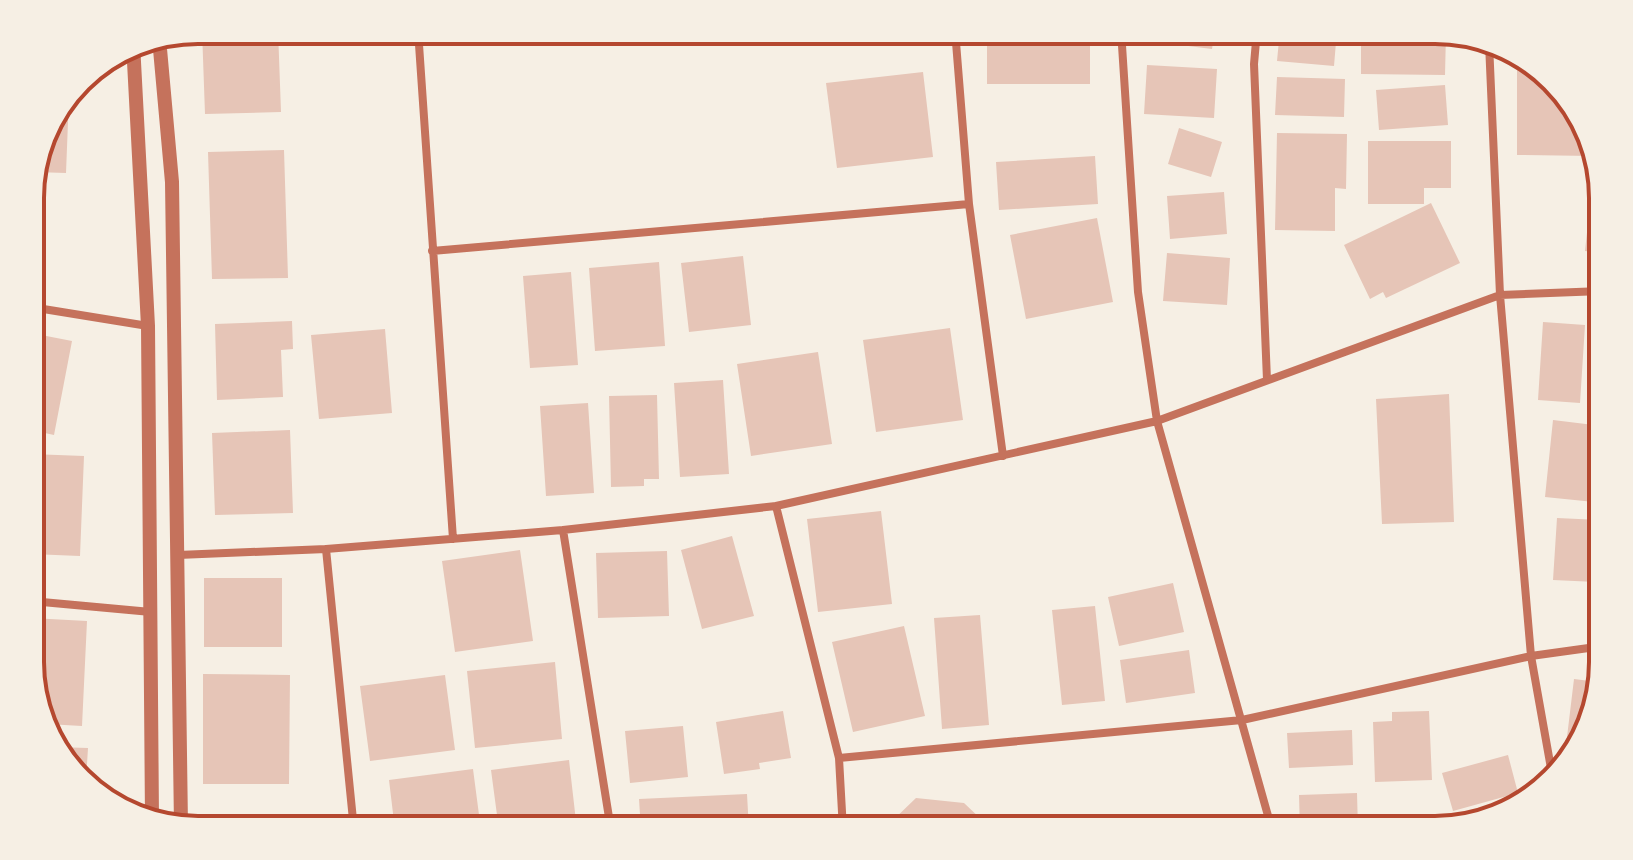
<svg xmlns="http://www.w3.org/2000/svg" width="1633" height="860" font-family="Montserrat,sans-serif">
<rect width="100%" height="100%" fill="#f6efe4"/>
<path fill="#e6c5b7" d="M202,30h76l3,82 -76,2z
M987,30h103v54h-103z
M1151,30h64l-3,19 -63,-8z
M1280,30h57l-3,36 -57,-5z
M1361,30l85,3 -1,42 -84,-1z
M1517,54l57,50 19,52 -76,-1z
M1147,65l70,4 -3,49 -70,-4z
M923,72l10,85 -96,11 -11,-85z
M1277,77l68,2 -1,38 -69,-2z
M1445,85l3,40 -69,5 -3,-40z
M69,96l-3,77 -31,-1 13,-48z
M1179,128l43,14 -11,35 -43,-13z
M1277,133l70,1 -1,55 -11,-1v43l-60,-1z
M1368,141h83v47h-27v16h-56z
M284,150l4,128 -76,1 -4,-127z
M1095,156l3,48 -99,6 -3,-48z
M1593,176l9,1v76l-17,-2z
M1224,192l3,42 -57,5 -3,-43z
M1431,203l29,60 -74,35 -3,-6 -13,7 -26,-54z
M1097,218l16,84 -87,17 -16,-84z
M1167,253l63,5 -3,47 -64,-4z
M743,256l8,69 -62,7 -8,-69z
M659,262l6,84 -70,5 -6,-83z
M571,272l7,93 -48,3 -7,-92z
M292,321l1,28 -12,1 2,47 -66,3 -2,-76z
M1543,322l42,3 -5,78 -42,-3z
M950,328l13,92 -87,12 -13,-92z
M385,329l7,84 -73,6 -8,-84z
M31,333l41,8 -18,94 -23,-5z
M818,352l14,92 -81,12 -14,-92z
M723,380l6,94 -49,3 -6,-94z
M1449,394l5,128 -72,2 -6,-125z
M657,395l2,84h-15v7l-33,1 -2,-91z
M588,403l6,90 -48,3 -6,-90z
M1553,420l49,6 1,73 -8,-1 -1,4 -49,-5z
M290,430l3,83 -78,2 -3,-82z
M31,454l53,2 -4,100 -49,-2z
M881,511l11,93 -74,8 -11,-93z
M1557,518l43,2 -4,62 -43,-2z
M732,536l22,80 -52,13 -21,-79z
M520,550l13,91 -78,11 -13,-91z
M667,551l2,65 -71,2 -2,-65z
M204,578h78v69h-78z
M1173,583l11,49 -65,14 -11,-49z
M1095,606l10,95 -43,4 -10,-95z
M980,615l9,110 -47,4 -8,-111z
M31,618l56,3 -5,105 -35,-2 -15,-40z
M904,626l21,90 -72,16 -21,-90z
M1189,650l6,43 -69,10 -6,-43z
M555,662l7,77 -87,9 -8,-77z
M203,674l87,1 -1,109h-86z
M445,675l10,75 -85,11 -10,-75z
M1574,679l24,3 -15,57 -16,-2z
M783,711l8,47 -32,5 1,6 -36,5 -8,-52z
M1429,711l3,69 -57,2 -2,-60 19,-1v-9z
M683,726l5,51 -58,6 -5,-52z
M1352,730l1,35 -64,3 -2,-35z
M55,747l33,1 -2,32 -27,-24z
M1508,755l10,38 -65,18 -11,-38z
M569,760l8,70h-78l-8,-60z
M473,769l8,61h-86l-6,-50z
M1357,793l1,37h-58l-1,-35z
M747,794l2,36h-108l-2,-31z
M916,798l48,5 19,18v9h-94v-6z
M205,817l100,6 -1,7h-100z"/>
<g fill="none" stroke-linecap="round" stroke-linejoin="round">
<path stroke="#c5725c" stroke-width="8" d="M418,30l35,509
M955,30l14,174 34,252
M1121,30l17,262 19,129 115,409
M1257,30l-3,34 13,316
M1489,43l11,252 31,361 21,118
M432,251l537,-47
M31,307l117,19
M776,506l63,252 4,72
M563,530l48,300
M326,549l28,281
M178,555l148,-6 237,-19 213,-24 381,-85 343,-126 102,-4
M31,601l120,11
M839,758l403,-38 289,-64 72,-10"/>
<path stroke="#c5725c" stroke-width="14" d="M159,38l13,144 9,644
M133,43l15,283 4,493"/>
</g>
<path d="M0 0H1633V860H0ZM198 44H1435A154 154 0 0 1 1589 198V662A154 154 0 0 1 1435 816H198A154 154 0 0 1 44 662V198A154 154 0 0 1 198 44Z" fill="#f6efe4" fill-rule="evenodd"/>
<path fill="none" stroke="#b5482f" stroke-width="4" d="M198 44H1435A154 154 0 0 1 1589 198V662A154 154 0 0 1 1435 816H198A154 154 0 0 1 44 662V198A154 154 0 0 1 198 44Z"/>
</svg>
